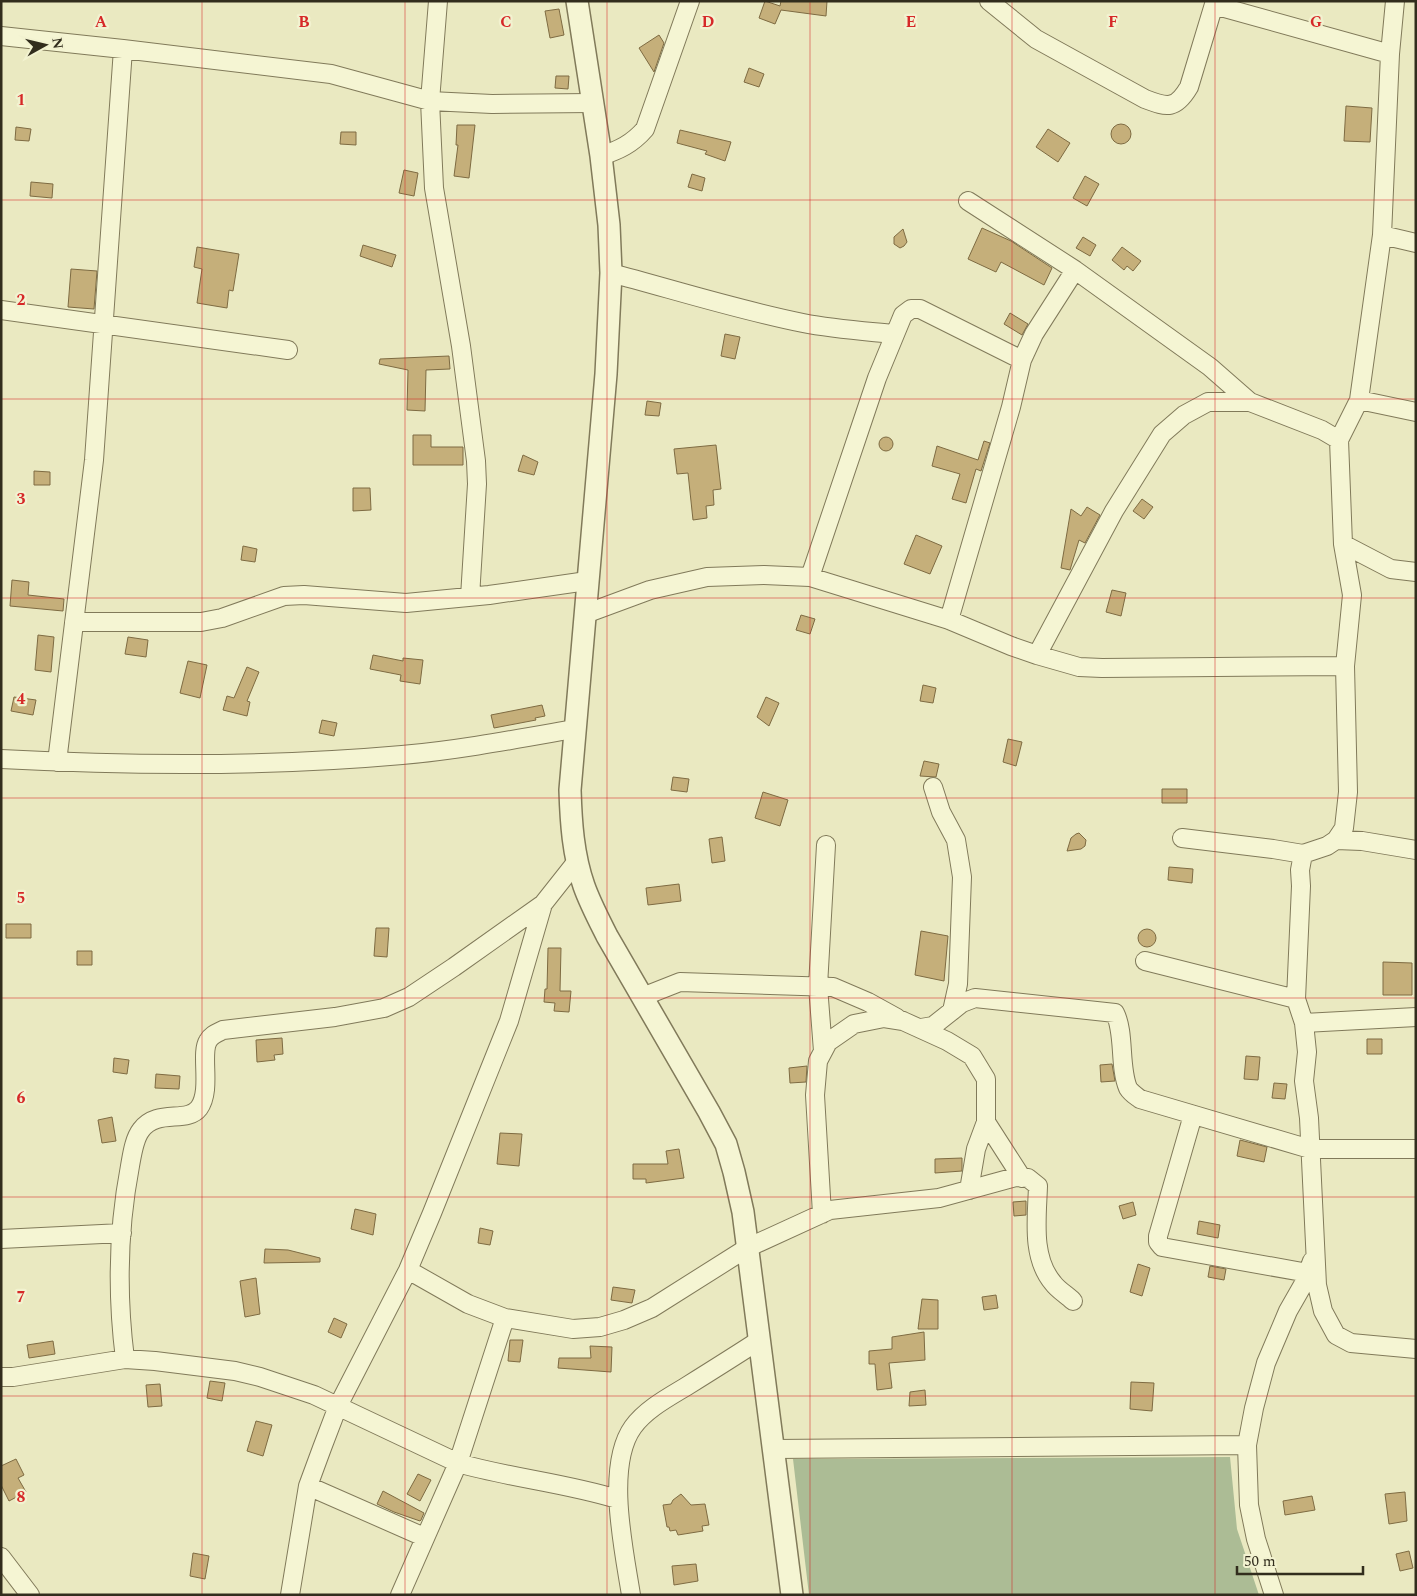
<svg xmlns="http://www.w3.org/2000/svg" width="1417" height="1596" font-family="Spectral,serif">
<rect width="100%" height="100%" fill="#eae9c1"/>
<path fill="#acbc95" d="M1230,1457l7,72 22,66h-450l-16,-136z"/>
<path fill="#c5af7a" stroke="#7e6b42" d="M765,1l15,5 1,-5h46l-1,15 -45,-6 -6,14 -16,-6z
M559,9l5,26 -14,3 -5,-27z
M659,35l5,8 -10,29 -15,-24z
M749,68l15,6 -5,13 -15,-5z
M556,76h13l-1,13 -13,-1z
M1346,106l26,2 -2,34 -26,-1z
M1111 134a10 10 0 1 1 20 0a10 10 0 1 1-20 0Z
M457,125h18l-6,53 -15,-2 4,-31h-2z
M16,127l15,2 -2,12 -14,-1z
M1048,129l22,14 -12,19 -22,-15z
M680,130l51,12 -6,19 -20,-7 2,-3 -30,-8z
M341,132h15v13l-16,-1z
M404,170l14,3 -4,23 -15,-3z
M692,174l13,4 -3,13 -14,-4z
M1085,176l14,8 -12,22 -14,-8z
M31,182l22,2 -1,14 -22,-2z
M982,228l29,13 41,27 -8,17 -43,-23 -5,10 -28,-13z
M903,229l4,13 -3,4 -4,2 -6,-4v-7z
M1083,237l13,8 -6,11 -14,-8z
M363,245l33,10 -4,12 -32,-11z
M197,247l42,7 -6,37 -4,-1 -2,18 -30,-5 5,-34 -8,-2z
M1122,247l19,14 -8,10 -6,-5 -3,4 -12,-10z
M71,269l26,2 -3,38 -26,-2z
M1010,313l18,11 -6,11 -18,-11z
M725,334l15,3 -5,22 -14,-3z
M449,356l1,13 -24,1 -1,41 -18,-1 1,-40 -29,-6 1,-5z
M647,401l14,2 -2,13 -14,-1z
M413,435h18v12h32v18h-50z
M879 444a7 7 0 1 1 14 0a7 7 0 1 1-14 0Z
M984,441l6,2 -9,28 -5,-2 -10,34 -14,-4 8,-25 -28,-8 5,-20 41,14z
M716,445l5,44 -8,1 1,15 -8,1 1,12 -14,2 -5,-47 -11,1 -3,-25z
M523,455l15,7 -4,13 -16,-4z
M34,471l16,1v13h-16z
M353,488h17l1,22 -18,1z
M1142,499l11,8 -9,12 -11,-8z
M1087,507l13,8 -15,28 -6,-3 -9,30 -9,-2 10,-59 10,7z
M916,535l26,11 -12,28 -26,-10z
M243,546l14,3 -2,13 -14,-2z
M12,580l17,2 -1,13 36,4 -1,12 -53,-5z
M1112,590l14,3 -5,23 -15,-4z
M801,615l14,4 -5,15 -14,-4z
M38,635l16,2 -3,35 -16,-2z
M128,637l20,3 -2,17 -21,-3z
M373,655l30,6v-3l20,2 -3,24 -20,-3 1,-6 -31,-6z
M188,661l19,4 -7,33 -20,-5z
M247,667l12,5 -12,29 3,1 -3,14 -24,-6 4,-14 7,2z
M923,685l13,3 -3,15 -13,-2z
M14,697l22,3 -3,15 -22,-4z
M766,697l13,6 -10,23 -12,-9z
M542,705l3,11 -10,2 1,2 -42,8 -3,-13z
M322,720l15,3 -3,13 -15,-3z
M1008,739l14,3 -6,24 -13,-4z
M924,761l15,3 -3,13 -16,-1z
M673,777l16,2 -2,13 -16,-2z
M1162,789h25v14h-25z
M763,792l25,8 -8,26 -25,-8z
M1079,833l7,7 -1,6 -4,3 -14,2 4,-13 5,-4z
M722,837l3,24 -13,2 -3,-24z
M1169,867l24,2 -1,14 -24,-3z
M679,884l2,17 -33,4 -2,-17z
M6,924h25v14h-25z
M376,928h13l-2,29 -13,-1z
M1138 938a9 9 0 1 1 18 0a9 9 0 1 1-18 0Z
M921,931l27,5 -4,45 -29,-6z
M548,948h13l-1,43h11l-2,21 -15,-1 1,-8 -11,-1 1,-13h2z
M77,951h15v14h-15z
M1383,962l29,1v32h-29z
M282,1038l1,16 -9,1 1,5 -18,2 -1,-22z
M1367,1039h15v15h-15z
M1246,1056l14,1 -2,23 -14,-1z
M114,1058l15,2 -2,14 -14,-2z
M1112,1064l3,17 -14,1 -1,-17z
M807,1066l-1,16 -16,1 -1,-15z
M156,1074l24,2 -1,13 -24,-1z
M1274,1083l13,1 -2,15 -13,-1z
M112,1117l4,24 -14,2 -4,-23z
M500,1133l22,1 -3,32 -22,-2z
M1240,1140l27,7 -3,15 -27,-6z
M679,1149l5,29 -38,5v-4h-13v-15h35l-2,-13z
M962,1158v13l-27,2v-14z
M1026,1201v14l-12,1 -1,-14z
M1133,1202l3,13 -13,4 -4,-13z
M355,1209l21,5 -3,21 -22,-6z
M1199,1221l21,4 -2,13 -21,-4z
M480,1228l13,3 -3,14 -12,-2z
M265,1249l23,1 32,8v4l-56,1z
M1138,1264l12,4 -8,28 -12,-4z
M1210,1266l16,3 -2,11 -16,-3z
M256,1278l4,36 -15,3 -5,-36z
M613,1287l22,3 -3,13 -21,-3z
M996,1295l2,13 -14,2 -2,-13z
M922,1299l16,1v29h-20z
M334,1318l13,6 -6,14 -13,-6z
M924,1332l1,28 -36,3 3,25 -15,2 -2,-26h-6v-13l23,-2v-12z
M510,1340h13l-3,22 -12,-1z
M53,1341l2,13 -26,4 -2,-13z
M590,1346l22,1 -1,25 -53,-4 1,-10h32z
M210,1381l15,2 -3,18 -15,-3z
M1131,1382l23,1 -2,28 -22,-2z
M160,1384l2,22 -14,1 -2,-22z
M925,1390l1,15 -17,1 1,-14z
M256,1421l16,4 -9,31 -16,-5z
M16,1459l8,16 -6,3 8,14 -17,9 -8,-16v-19z
M418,1474l13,6 -11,21 -13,-7z
M383,1491l41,22 -3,7 -1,1 -26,-9 -17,-8z
M1405,1492l2,29 -18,3 -4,-30z
M681,1494l10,11 14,-1 4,21 -7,1 1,5 -25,4 -2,-5 -6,1 -1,-4h-2l-4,-22 8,-1 2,-4z
M1312,1496l3,14 -30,5 -2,-14z
M1409,1551l4,17 -13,3 -4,-17z
M193,1553l16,3 -4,23 -15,-3z
M696,1564l2,17 -24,4 -2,-19z"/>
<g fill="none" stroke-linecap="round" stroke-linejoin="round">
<g stroke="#817a5a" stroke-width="20">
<path id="minor" d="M438,1l-8,100 4,87 27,158 15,115 1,23 -7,113
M989,1l47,38 109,60c23,9 31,10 44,-12l26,-86
M1395,1l-5,53 -8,181 -23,165 -20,40 4,104 9,51 -7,71 3,126 -4,36 -8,12 -9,6 -24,8 -3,16 1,16 -5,113 8,24 3,29 -3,29 5,37 8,167 6,26 13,24 15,8 65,6
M1214,5l176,49
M1,36l122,13 -29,411 -37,302
M123,49l208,25 99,27 62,3 101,-1
M601,156c18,-6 31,-12 44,-27l45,-128
M968,201l107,69 135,97 40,35 72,28 17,10
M1382,235l34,8
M611,273c64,17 127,37 192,50 30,6 61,8 91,11
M1,310l287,40
M1359,400l57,12
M1343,544l48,25 25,3
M810,577l67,-199 26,-63 8,-6h9l102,51
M585,614l65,-24 57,-13 57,-2 46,2 139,43 62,26 26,9 42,12 23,1 243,-2
M949,620l62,-213 11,-47 12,-26 41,-64
M74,622h127l21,-4 62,-22 20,-1 102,8 83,-8 98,-14
M1037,655l77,-144 48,-77 22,-19 24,-13h42
M1,759c134,7 267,8 401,-4 57,-5 115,-16 172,-26
M933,787l8,25 15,28 6,37 -4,107 -6,27
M1182,838l91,11 30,5
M1336,840l26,1 54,9
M1145,961l151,38
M642,997l38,-15 153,5 35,15 29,16
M1304,1023l112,-6
M921,1028l12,-2 29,-23 13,-5 140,15c10,20 4,54 13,75 3,5 8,8 12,11l170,50h106
M823,1051l-5,-65 8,-141
M1193,1115l-35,121v6l4,5 146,26
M969,1190l7,-41 10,-27
M822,1214l-7,-119 3,-34 10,-19 26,-18 30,-6 19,3 44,20 25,15 14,23v43l36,56
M1,1239l121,-6
M505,1318l68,11 27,-2 24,-7 28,-12 95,-60 83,-38 109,-12 77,-21 12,1 10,8c-1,32 -7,71 15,97 5,7 14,12 20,18
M125,1359c-8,-63 -7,-130 5,-193 2,-11 4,-27 11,-36 16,-22 46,-6 58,-22 13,-18 1,-54 9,-67 3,-6 9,-8 15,-11l112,-13 49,-9 25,-11 45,-30 89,-63 34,-43
M1,1377h12l112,-18 30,2 80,10 25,6 54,18 144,68c52,15 107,20 159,36
M774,1449l473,-4
M308,1486l116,51
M1,1557l29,38
M290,1595l18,-109 14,-38 16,-42 70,-136 24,-57 77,-192 34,-117
M400,1595l58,-132 47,-145 -37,-14 -60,-34
M631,1595c-7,-45 -26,-129 2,-168 13,-18 36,-30 54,-41 24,-15 48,-30 71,-45
M1274,1595l-18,-56 -7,-34 -2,-60 7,-37 12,-45 22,-52 16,-28 8,-22"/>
</g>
<g stroke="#817a5a" stroke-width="24">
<path id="tertiary" d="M577,1l24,155 8,69 2,48 -5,101 -36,416c1,32 3,65 14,96 6,17 15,34 23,50l102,176 17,32 8,28 9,40 49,383"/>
</g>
<use href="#minor" stroke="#f5f5d3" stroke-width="18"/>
<use href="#tertiary" stroke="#f5f5d3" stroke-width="21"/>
</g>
<path fill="none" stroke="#d62828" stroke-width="1" stroke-opacity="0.55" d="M202,1v1594M405,1v1594M607,1v1594M810,1v1594M1012,1v1594M1215,1v1594M1,200h1415M1,399h1415M1,598h1415M1,798h1415M1,998h1415M1,1197h1415M1,1396h1415"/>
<g font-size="16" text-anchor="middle" font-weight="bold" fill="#d62828" stroke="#f2f2d0" stroke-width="4.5" stroke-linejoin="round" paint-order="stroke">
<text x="101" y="27">A</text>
<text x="304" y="27">B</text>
<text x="506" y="27">C</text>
<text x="708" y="27">D</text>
<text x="911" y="27">E</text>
<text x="1113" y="27">F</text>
<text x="1316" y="27">G</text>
<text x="21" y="105">1</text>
<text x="21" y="305">2</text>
<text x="21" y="504">3</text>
<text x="21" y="704">4</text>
<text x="21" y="903">5</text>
<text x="21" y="1103">6</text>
<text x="21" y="1302">7</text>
<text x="21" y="1502">8</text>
</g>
<rect width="1417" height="1596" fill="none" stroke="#322d1d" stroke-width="5"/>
<g transform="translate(45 45) rotate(82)" stroke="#f2f2d0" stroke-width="4" paint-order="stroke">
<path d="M0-4L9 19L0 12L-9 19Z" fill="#322d1d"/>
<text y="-8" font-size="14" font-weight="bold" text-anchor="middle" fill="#322d1d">N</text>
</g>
<path d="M1237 1566v8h126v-8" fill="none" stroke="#322d1d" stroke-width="2.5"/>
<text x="1244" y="1566" font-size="15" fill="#322d1d" stroke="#f2f2d0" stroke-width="4" paint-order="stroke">50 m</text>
</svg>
